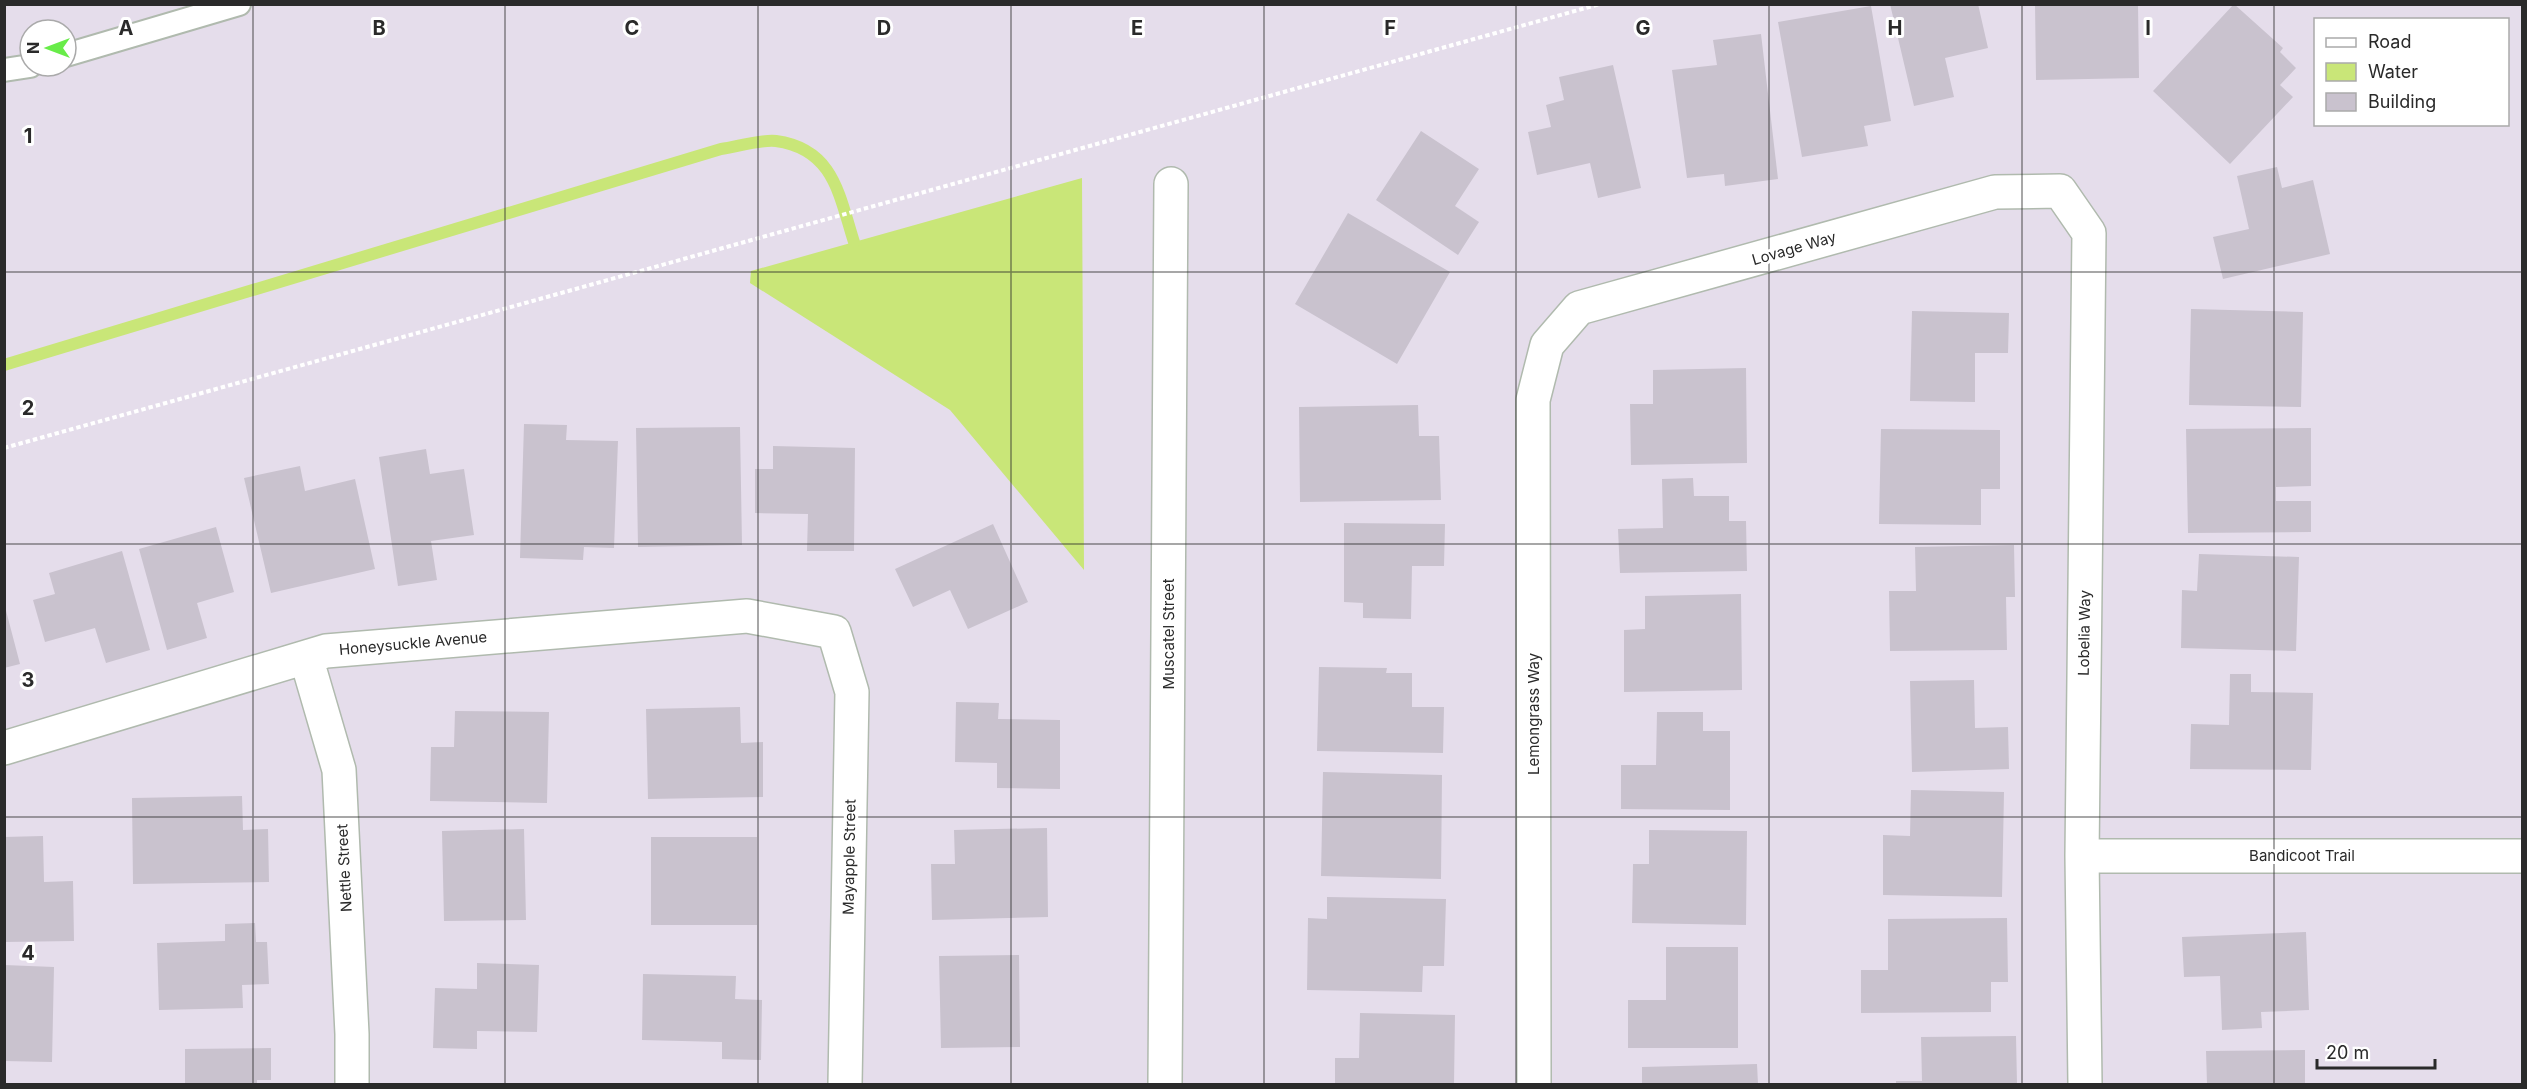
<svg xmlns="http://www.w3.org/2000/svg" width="2527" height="1089" font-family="Inter,sans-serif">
<rect width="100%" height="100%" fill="#e5ddeb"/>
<path fill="#c9e678" d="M1082,178l2,392 -134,-160 -200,-127 1,-12z"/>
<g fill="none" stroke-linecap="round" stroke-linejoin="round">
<path stroke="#c9e678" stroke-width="12" d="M4,365l717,-216c15,-2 41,-10 55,-8 58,8 63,54 78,101"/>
</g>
<path fill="#c9c2ce" d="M1890,4h88l10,44 -43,10 9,39 -40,9z
M2035,4h103l1,74 -103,2z
M2234,4l49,44 -3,4 16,16 -16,17 13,12 -63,67 -77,-73z
M1871,6l20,115 -27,5 4,20 -66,11 -24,-135z
M1761,34l17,145 -53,7 -1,-12 -37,4 -15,-108 45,-5 -4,-25z
M1613,65l28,123 -43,10 -8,-35 -53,12 -9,-43 23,-5 -5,-22 18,-5 -5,-23z
M1421,131l58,38 -24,37 24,16 -21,33 -82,-55z
M2277,167l5,21 31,-8 17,74 -107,25 -10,-42 36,-8 -12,-53z
M1348,213l102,59 -53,92 -102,-60z
M2191,309l112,3 -2,95 -112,-2z
M1912,311l97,2 -1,40h-33v49l-65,-1z
M1746,368l1,95 -116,2 -1,-61h23v-34z
M1418,405l1,31h20l2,64 -141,2 -1,-95z
M524,424l43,1 -1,15 52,1 -4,107 -30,-1 -1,13 -63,-2z
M740,427l2,118 -104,2 -2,-119z
M2311,428v58l-35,1v14h35v31l-123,1 -2,-104z
M1881,429l119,1v59h-19v36l-102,-1z
M773,446l82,2 -1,103h-47l1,-37 -53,-1v-44h18z
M426,449l4,25 34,-5 10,66 -43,6 6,39 -39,6 -19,-129z
M300,466l5,25 50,-12 20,90 -104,24 -27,-115z
M1693,478l1,18h35v25h17l1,50 -127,2 -2,-44 45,-1 -1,-49z
M1344,523l101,1 -1,42h-32l-1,53 -48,-1v-15l-19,-1z
M993,524l35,78 -60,27 -18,-39 -37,17 -18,-38z
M216,527l18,65 -37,11 10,35 -40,12 -28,-101z
M2014,545l1,52h-9l1,53 -117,1 -1,-60h27l-1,-44z
M122,551l28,99 -44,13 -11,-35 -50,14 -12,-42 22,-6 -6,-21z
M2199,554l100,3 -3,94 -115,-3 1,-58 15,1z
M1741,594l1,96 -118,2v-62l21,-1v-33z
M4,603l16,61 -16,4z
M1319,667l68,1 -1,5h26v34h32l-1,46 -126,-2z
M2230,674h21v18l62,1 -2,77 -121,-1 1,-45 38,1z
M1974,680l1,48 33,-1 1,42 -97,3 -2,-91z
M956,702l43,1 -1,16 62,1v69l-63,-1v-25l-42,-1z
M740,707l1,36 22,-1v55l-115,2 -2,-90z
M455,711l94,1 -2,91 -117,-2 1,-54h23z
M1657,712h46v19h27v79l-109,-1v-44h35z
M1323,772l119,3 -1,104 -120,-3z
M1911,790l93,2 -2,105 -119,-2v-60l27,1z
M242,796l1,34 25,-1 1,53 -136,2 -1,-86z
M1047,828l1,89 -116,3 -1,-56h24l-1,-34z
M524,829l2,91 -82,1 -2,-90z
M1649,830l98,1 -1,94 -114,-2 1,-59h16z
M43,836l1,46 29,-1 1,60 -70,1v-105z
M651,837h106v88h-106z
M1327,897l119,2 -2,67h-21l-1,26 -115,-2 1,-72 19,1z
M2007,918l1,64h-17v30l-130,1v-43h27v-51z
M255,923l1,19h11l2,42 -27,1 1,23 -84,2 -2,-67 68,-2v-17z
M2306,932l3,78 -48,2 1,16 -40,2 -2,-54 -36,1 -2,-40z
M1666,947h72v101h-110v-48h38z
M1019,955l1,92 -79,1 -2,-92z
M477,963l62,2 -2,67 -60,-1v18l-44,-1 2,-60 42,1z
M4,965l50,2 -2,95 -48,-1z
M643,974l93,2 -1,23 27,1 -1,60 -39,-1v-17l-80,-2z
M1360,1013l95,2 -1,69h-119v-26h24z
M2016,1036l1,48h-121v-3h26l-1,-44z
M271,1048v32h-14v4h-72v-35z
M2305,1050v34h-98l-1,-33z
M1757,1064l1,20h-116v-17z"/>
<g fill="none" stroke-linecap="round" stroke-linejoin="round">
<g stroke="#b0baae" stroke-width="26">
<path id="lane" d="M66,55l173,-51
M4,70l26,-4"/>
</g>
<g stroke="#b0baae" stroke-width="36">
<path id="street" d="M306,657l33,113 13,264v50
M4,748l322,-97 421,-35 87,16 18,60 -7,392
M2082,856h440
M1165,1084l6,-900
M1534,1084l-1,-684 14,-55 32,-37 416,-116 65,-1 29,42 -7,623 3,228"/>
</g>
<path stroke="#fff" stroke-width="4" stroke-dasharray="4.5 3" stroke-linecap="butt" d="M4,448l1596,-444"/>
<use href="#lane" stroke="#fff" stroke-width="22"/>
<use href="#street" stroke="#fff" stroke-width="33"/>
</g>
<path fill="none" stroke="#2a2a2a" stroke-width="1.5" stroke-opacity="0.55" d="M253,4v1080M505,4v1080M758,4v1080M1011,4v1080M1264,4v1080M1516,4v1080M1769,4v1080M2022,4v1080M2274,4v1080M4,272h2518M4,544h2518M4,817h2518"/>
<g text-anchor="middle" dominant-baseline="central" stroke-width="6" stroke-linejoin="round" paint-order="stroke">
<g font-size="15" fill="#2a2a2a" stroke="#fff">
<text transform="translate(1794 248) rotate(-16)">Lovage Way</text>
<text transform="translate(2084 633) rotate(-89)">Lobelia Way</text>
<text transform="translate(1168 634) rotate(-90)">Muscatel Street</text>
<text transform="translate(413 643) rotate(-5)">Honeysuckle Avenue</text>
<text transform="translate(1533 714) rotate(-90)">Lemongrass Way</text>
<text x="2302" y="855">Bandicoot Trail</text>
<text transform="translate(849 857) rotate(-89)">Mayapple Street</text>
<text transform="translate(344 868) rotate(-93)">Nettle Street</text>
</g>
</g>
<g font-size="20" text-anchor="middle" font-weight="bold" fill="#2a2a2a" stroke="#fff" stroke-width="6" stroke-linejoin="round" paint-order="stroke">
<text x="126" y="35">A</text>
<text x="379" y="35">B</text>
<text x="632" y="35">C</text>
<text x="884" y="35">D</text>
<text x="1137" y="35">E</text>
<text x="1390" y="35">F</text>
<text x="1643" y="35">G</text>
<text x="1895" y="35">H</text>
<text x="2148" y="35">I</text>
<text x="28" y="143">1</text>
<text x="28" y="415">2</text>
<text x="28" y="687">3</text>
<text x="28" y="960">4</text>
</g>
<rect width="2527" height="1089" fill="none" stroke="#2a2a2a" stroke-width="12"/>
<rect x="2314" y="18" width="195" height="108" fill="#ffffff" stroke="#aaaaaa" stroke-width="1.5"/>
<rect x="2326" y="38" width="30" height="9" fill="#ffffff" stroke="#aaaaaa" stroke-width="1.5"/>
<text x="2368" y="48" font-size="18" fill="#2a2a2a">Road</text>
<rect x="2326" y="63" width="30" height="18" fill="#c9e678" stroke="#aaaaaa" stroke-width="1.5"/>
<text x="2368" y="78" font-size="18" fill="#2a2a2a">Water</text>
<rect x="2326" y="93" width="30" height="18" fill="#c9c2ce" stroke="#aaaaaa" stroke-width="1.5"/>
<text x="2368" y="108" font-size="18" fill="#2a2a2a">Building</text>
<g transform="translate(48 48) rotate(270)"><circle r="28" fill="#ffffff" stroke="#aaaaaa" stroke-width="1.5"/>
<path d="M0-4.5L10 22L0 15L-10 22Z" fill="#68ec49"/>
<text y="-9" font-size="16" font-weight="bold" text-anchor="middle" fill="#2a2a2a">N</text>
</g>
<path d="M2317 1059v9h118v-9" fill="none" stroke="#2a2a2a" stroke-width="3"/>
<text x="2326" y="1059" font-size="18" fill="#2a2a2a" stroke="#ffffff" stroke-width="4.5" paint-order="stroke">20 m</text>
</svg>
